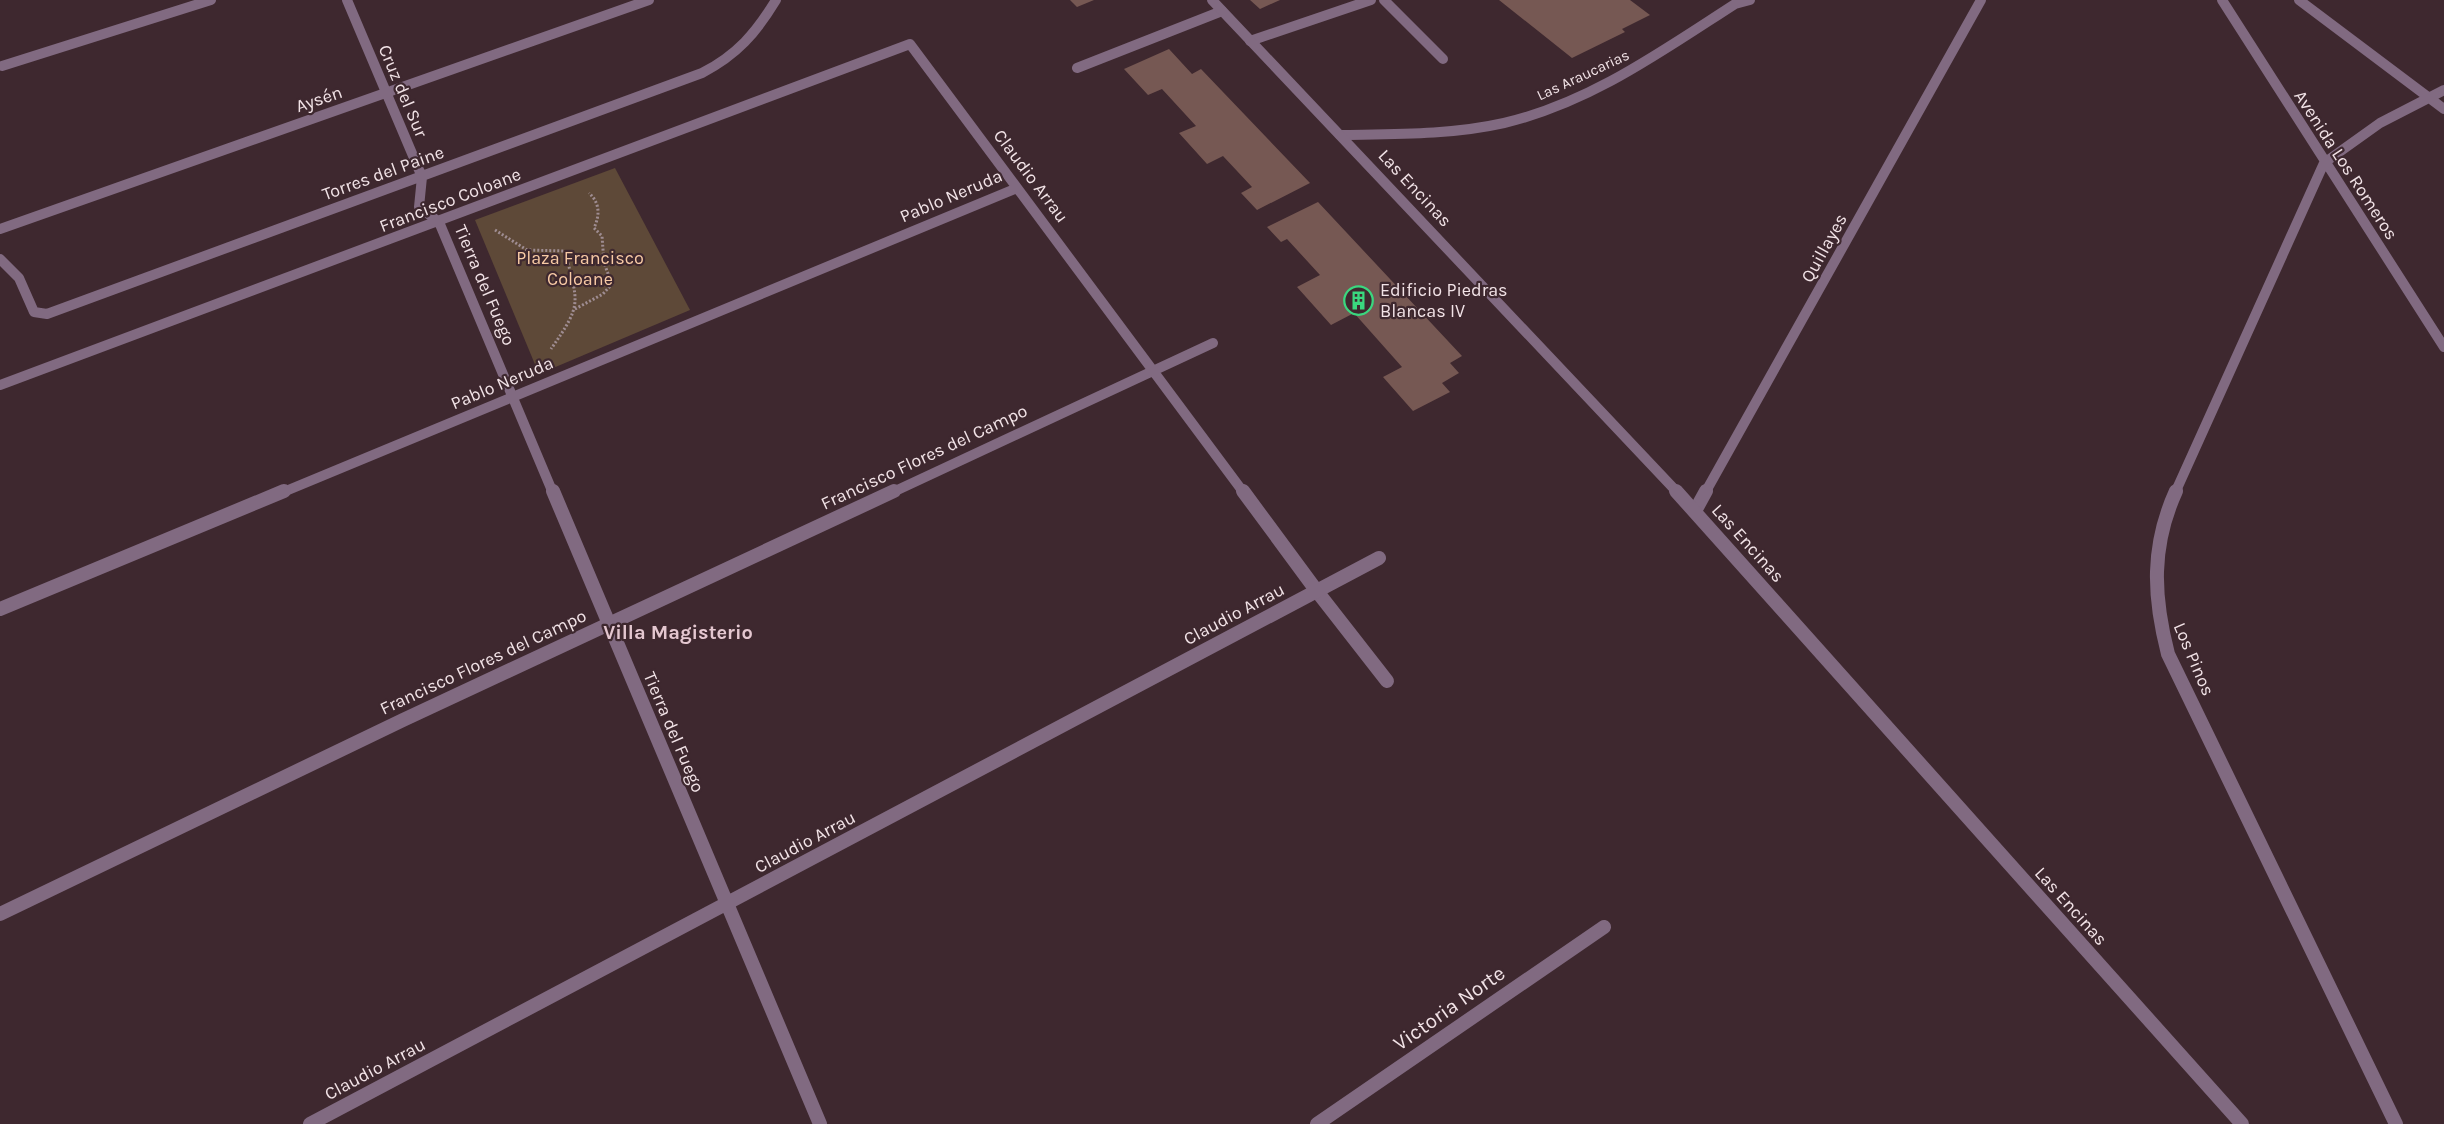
<svg xmlns="http://www.w3.org/2000/svg" width="2444" height="1124" font-family="Karla,sans-serif">
<style>
.green{fill:#5e4938}
.building{fill:#765853}
.lines{fill:none;stroke-linecap:round;stroke-linejoin:round}
.path{stroke:#9f8d92;stroke-width:3;stroke-dasharray:2 2;stroke-linecap:butt}
.service{stroke:#816a81;stroke-width:10}
.pedestrian{stroke:#816a81;stroke-width:14}
.minor-far1{stroke:#816a81;stroke-width:10}
.minor{stroke:#816a81;stroke-width:14}
.tertiary-far1{stroke:#816a81;stroke-width:10}
.tertiary{stroke:#816a81;stroke-width:14}
.labels{text-anchor:middle;stroke-width:4.5;stroke-linejoin:round;paint-order:stroke}
.far-street-label{font-size:15px;fill:#f2e3e7;stroke:#3e282f}
.street-label{font-size:18px;fill:#f2e3e7;stroke:#3e282f}
.park-label{font-size:18px;fill:#f8caa5;stroke:#3e282f}
.poi-label{font-size:18px;fill:#f2e3e7;stroke:#3e282f;text-anchor:start}
.neighbourhood-label{font-size:20px;font-weight:bold;fill:#e4c7d0;stroke:#3e282f}
.near-street-label{font-size:21px;fill:#f2e3e7;stroke:#3e282f}
</style>
<rect width="100%" height="100%" fill="#3e282f"/>
<path class="green" d="M615,168L690,310L539,374L475,220Z"/>
<path class="building" d="M1070,0H1094L1077,7Z
M1250,0H1280L1260,9Z
M1499,0H1630L1650,15L1622,29L1625,32L1572,58Z
M1169,49L1192,74L1201,69L1310,183L1257,210L1241,193L1252,187L1223,156L1207,164L1179,133L1196,126L1162,89L1148,95L1124,69Z
M1318,202L1462,356L1450,363L1459,373L1442,383L1450,392L1413,411L1383,377L1402,367L1354,313L1331,325L1297,287L1320,275L1287,239L1281,242L1267,227Z"/>
<g class="lines">
<path class="path" d="M495,230L527,250L565,251C578,304 583,303 551,349
M575,309L603,294L612,284L604,263L602,236L594,228C600,215 600,203 589,193"/>
<path class="service" d="M1384,0L1443,59
M1250,41L1371,0
M1077,68L1222,11"/>
<path class="pedestrian" d="M1316,590L1387,681"/>
<path class="minor-far1" d="M347,0L422,177L419,207L439,222L553,493
M2222,0L2444,347
M2299,0L2444,109
M2,66L211,0
M1340,135C1395,134 1451,135 1504,123C1590,103 1662,51 1735,4L1750,0
M0,229L649,0
M0,259L19,278L34,312L47,314L702,73C737,55 756,33 776,0
M0,385L910,44L1244,493
M281,493L1017,188
M891,493L1213,343
M1705,493L1981,0
M2175,493L2324,163L2380,123L2444,90"/>
<path class="minor" d="M553,491L820,1124
M1243,491L1316,590
M2176,491C2151,546 2153,596 2168,654L2396,1124
M1695,511L1706,491
M0,609L284,491
M0,914L403,720L894,491
M310,1124L1379,558
M1317,1124L1604,927"/>
<path class="tertiary-far1" d="M1212,0L1678,493"/>
<path class="tertiary" d="M1676,491L2242,1124"/>
</g>
<defs>
<symbol id="building-ring" viewBox="-11 -11 22 22"><circle r="9.5" fill="#3e282f" stroke="#3ad77f" stroke-width="1.5"/><path d="M-4-6H4V6H1V3H-1V6H-4ZM-2.5-4.3h1.7v1.8h-1.7ZM.8-4.3h1.7v1.8H.8ZM-2.5-1h1.7V.8h-1.7ZM.8-1h1.7V.8H.8Z" fill="#3ad77f"/></symbol>
</defs>
<g fill-rule="evenodd">
<use href="#building-ring" x="1342" y="284" width="33" height="33"/>
</g>
<g class="labels">
<g class="far-street-label">
<text transform="translate(1583 75) rotate(-25)" y="5">Las Araucarias</text>
</g>
<g class="street-label">
<text transform="translate(403 91) rotate(67)" y="6">Cruz del Sur</text>
<text transform="translate(319 99) rotate(-19)" y="6">Aysén</text>
<text transform="translate(2346 165) rotate(57)" y="6">Avenida Los Romeros</text>
<text transform="translate(383 173) rotate(-20)" y="6">Torres del Paine</text>
<text transform="translate(1031 176) rotate(53)" y="6">Claudio Arrau</text>
<text transform="translate(1415 188) rotate(47)" y="6">Las Encinas</text>
<text transform="translate(951 196) rotate(-23)" y="6">Pablo Neruda</text>
<text transform="translate(450 200) rotate(-21)" y="6">Francisco Coloane</text>
<text transform="translate(1824 248) rotate(-61)" y="6">Quillayes</text>
<text transform="translate(485 285) rotate(67)" y="6">Tierra del Fuego</text>
<text transform="translate(502 383) rotate(-23)" y="6">Pablo Neruda</text>
<text transform="translate(924 457) rotate(-25)" y="6">Francisco Flores del Campo</text>
<text transform="translate(1748 543) rotate(48)" y="6">Las Encinas</text>
<text transform="translate(1234 614) rotate(-28)" y="6">Claudio Arrau</text>
<text transform="translate(2194 659) rotate(67)" y="6">Los Pinos</text>
<text transform="translate(483 662) rotate(-25)" y="6">Francisco Flores del Campo</text>
<text transform="translate(674 732) rotate(67)" y="6">Tierra del Fuego</text>
<text transform="translate(805 842) rotate(-28)" y="6">Claudio Arrau</text>
<text transform="translate(2071 906) rotate(48)" y="6">Las Encinas</text>
<text transform="translate(375 1069) rotate(-28)" y="6">Claudio Arrau</text>
</g>
<g class="park-label">
<text x="580" y="264">Plaza Francisco<tspan x="580" dy="21">Coloane</tspan></text>
</g>
<g class="poi-label">
<text x="1380" y="296">Edificio Piedras<tspan x="1380" dy="21">Blancas IV</tspan></text>
</g>
<g class="neighbourhood-label">
<text x="678" y="639">Villa Magisterio</text>
</g>
<g class="near-street-label">
<text transform="translate(1449 1008) rotate(-35)" y="7">Victoria Norte</text>
</g>
</g>
</svg>
